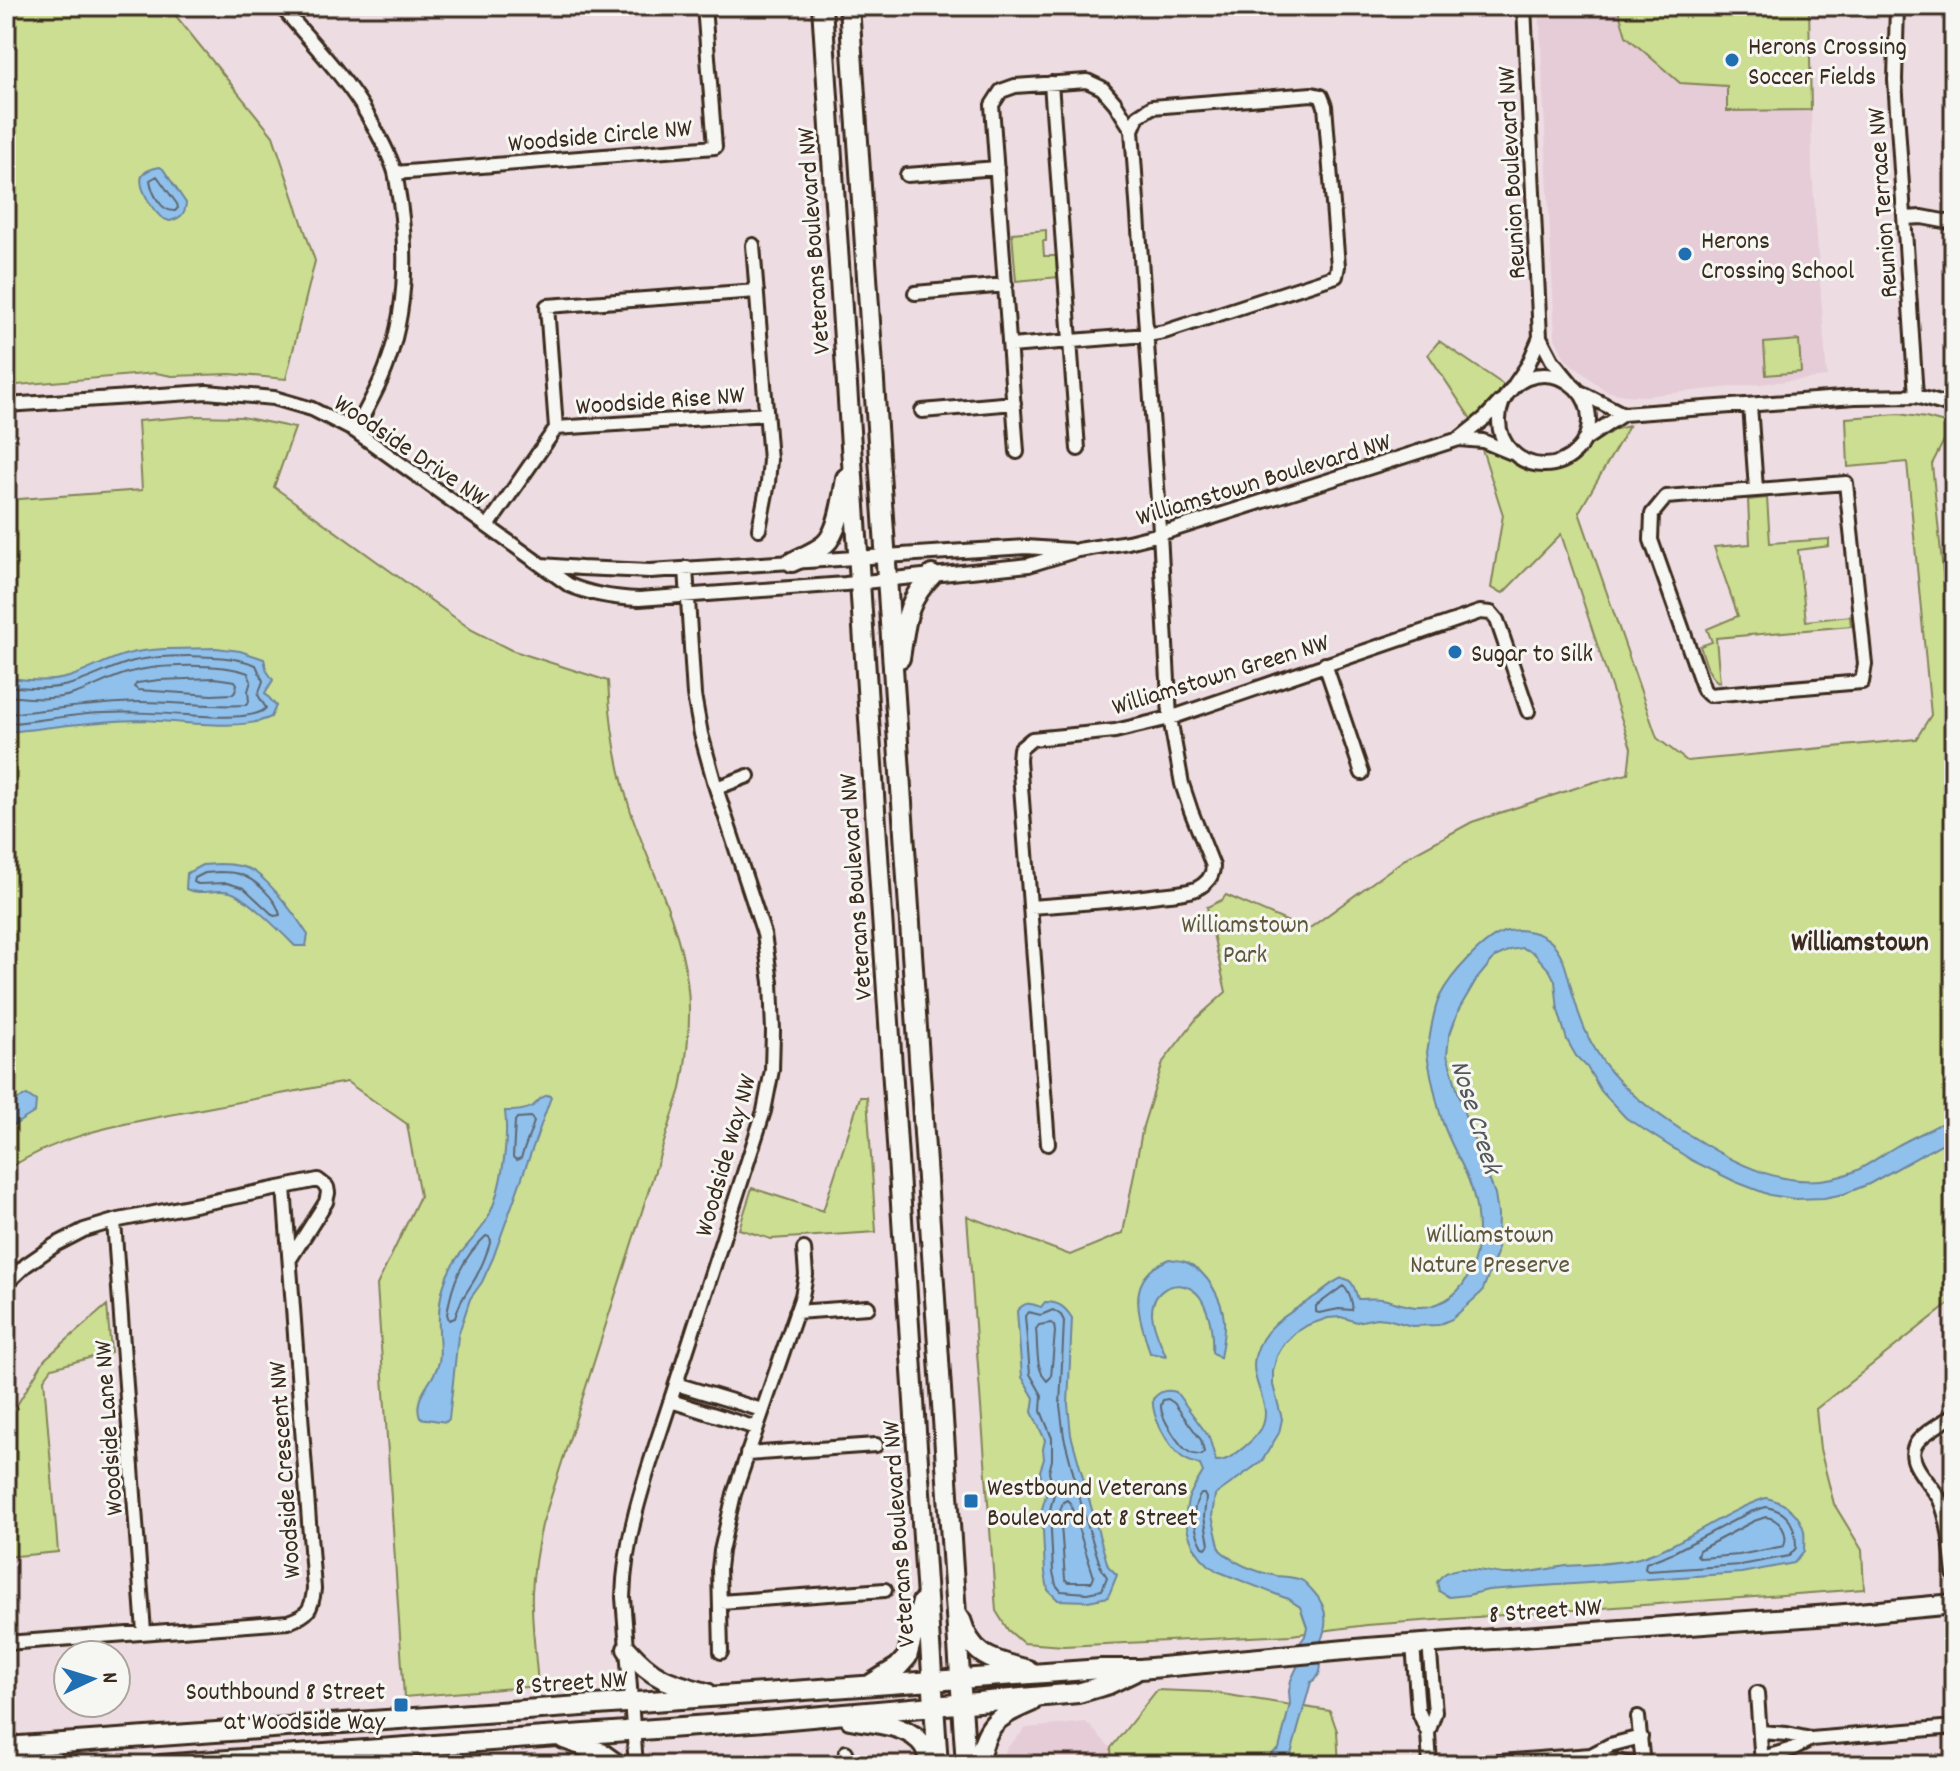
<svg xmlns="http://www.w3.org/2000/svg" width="1960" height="1771" font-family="Dekko,sans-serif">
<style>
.built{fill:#e6ccd7}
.green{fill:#cbde92;stroke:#838458;stroke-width:2}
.water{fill:#90c1ec;stroke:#6e859a;stroke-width:2}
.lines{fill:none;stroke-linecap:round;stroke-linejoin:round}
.shore{stroke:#5d6670;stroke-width:2}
.street-casing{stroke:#3b2a1e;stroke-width:18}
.secondary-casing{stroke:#3b2a1e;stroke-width:24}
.street{stroke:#f6f6f2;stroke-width:12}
.secondary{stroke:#f6f6f2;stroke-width:18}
.poi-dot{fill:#1f6fb2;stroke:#f6f6f2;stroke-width:3}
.labels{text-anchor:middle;stroke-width:6;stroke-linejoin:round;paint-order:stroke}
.poi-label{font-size:26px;fill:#3b2a1e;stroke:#f6f6f2;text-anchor:start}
.street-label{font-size:26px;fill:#3b2a1e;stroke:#f6f6f2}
.park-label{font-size:26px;fill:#5f573b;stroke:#f6f6f2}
.neighbourhood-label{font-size:28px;font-weight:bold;fill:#3b2a1e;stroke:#f6f6f2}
.water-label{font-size:28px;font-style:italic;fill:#54575c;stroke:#f6f6f2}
</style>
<rect width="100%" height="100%" fill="#eddde2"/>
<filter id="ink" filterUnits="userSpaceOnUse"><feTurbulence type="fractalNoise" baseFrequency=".0125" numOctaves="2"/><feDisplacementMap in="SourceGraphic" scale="16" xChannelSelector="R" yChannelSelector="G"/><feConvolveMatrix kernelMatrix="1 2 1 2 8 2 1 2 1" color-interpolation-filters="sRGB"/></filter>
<g filter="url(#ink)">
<path class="built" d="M1539,6H1617L1626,36L1727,86L1728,111L1811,110L1812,170L1827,377L1645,396L1624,395L1606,391L1566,360L1555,338Z
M1086,1722L1111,1748L1112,1765H1002L1006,1749L1026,1728Z"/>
<path class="green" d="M6,6H168L273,136L315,261L286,379L230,374L172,376L156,373L6,386Z
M1617,6H1809L1811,110L1727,111V86L1680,83L1626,36Z
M1046,230V241H1043L1044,256H1057L1059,277L1016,281L1012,233Z
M1799,340L1801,372L1766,375L1764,343Z
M1439,341L1504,385L1488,408L1471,419L1428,354Z
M1899,414L1926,418L1952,425L1932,464L1954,681V1300L1816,1409L1820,1449L1834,1504L1862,1550L1864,1589L1367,1625L1291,1635L1064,1646L1023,1643L1008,1630L996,1611L967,1216L1070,1255L1123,1233L1143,1126L1163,1062L1197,1018L1226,992L1207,907L1222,900L1226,895L1307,930L1409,856L1472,822L1594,782L1628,774L1631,748L1561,534L1503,593L1491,588L1503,515L1484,455L1480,445L1501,452L1520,465L1539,471H1554L1576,462L1597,438L1608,431L1629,426L1579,512L1657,738L1687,761L1916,739L1931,715L1907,462L1848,467L1846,418Z
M196,416L242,417L295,428L274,487L472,630L511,650L608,681C610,729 618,774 633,818C652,871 679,924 687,980C692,1017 688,1053 681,1089L542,1525C537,1547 533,1570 532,1593C531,1624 536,1655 538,1686L404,1697L377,1285L420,1196L407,1124L347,1082C295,1091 243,1101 191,1111C123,1124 65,1132 6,1170V500L142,490L138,421Z
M1767,498L1770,543L1829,539V546L1798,550L1806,621L1850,616L1851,626L1716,638L1720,683C1707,676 1705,659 1700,646L1712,642L1707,629L1738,616L1714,547L1750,544L1748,500Z
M860,1097H867L876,1232L771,1239L739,1229L752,1188L823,1211Z
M107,1305L111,1352L52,1368L44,1379L58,1552L6,1557V1423L45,1359Z
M1157,1690L1209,1692L1330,1711L1337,1731L1339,1765H1112L1111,1748Z"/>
<path class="water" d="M160,167L163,169L186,203C185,214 181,218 170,221C164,219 162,219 158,214C151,207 138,186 142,176C145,170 154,168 160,167Z
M216,648L240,651L264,659L267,671L273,680L265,693L276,706L271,717C240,732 178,721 142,720C96,720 52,728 6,732V678C27,680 48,683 69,677C89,671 107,659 128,654C156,647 187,649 216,648Z
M219,864C231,864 244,865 255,872C274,886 296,916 308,935L306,946H295C282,933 246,896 230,892C216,888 200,896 186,889L187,873L202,865Z
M1519,930C1563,933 1564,964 1574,998C1579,1016 1585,1033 1595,1049C1615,1085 1650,1109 1683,1131C1734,1163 1792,1197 1853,1172C1868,1166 1881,1155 1895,1147C1914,1136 1935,1128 1954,1116V1137L1869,1184L1844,1194L1824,1198L1795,1199L1770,1195L1736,1182L1693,1161L1626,1118L1601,1091L1587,1067L1576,1056L1567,1040L1558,1010L1555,981L1550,971L1533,952L1522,948L1510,950L1495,957L1476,980L1459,1009L1449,1037L1447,1055L1467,1122L1495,1194L1498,1214L1497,1253L1482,1292L1452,1319L1438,1325L1412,1326L1387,1319L1376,1318L1357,1322L1341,1317L1328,1318L1308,1325L1295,1333L1284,1344L1277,1356L1273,1371V1385L1282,1419L1279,1433L1262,1461L1215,1495L1212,1516L1220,1550C1235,1564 1257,1572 1277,1576C1285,1577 1296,1577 1303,1581C1304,1581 1311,1589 1312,1590C1327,1605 1329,1623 1320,1643H1300L1305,1636L1307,1627L1300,1607L1288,1599L1217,1571C1193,1556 1181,1528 1188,1500C1191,1490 1198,1481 1203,1472L1200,1465C1194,1463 1187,1461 1182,1457C1168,1446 1151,1416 1153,1399C1160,1391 1166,1389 1176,1392L1209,1437L1216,1461C1226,1462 1236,1454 1243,1448C1250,1442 1260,1434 1263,1425C1272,1402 1247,1379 1256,1353C1265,1323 1293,1312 1317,1295C1325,1289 1332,1282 1342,1278C1354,1280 1354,1288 1358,1299C1365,1299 1374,1298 1382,1299C1398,1302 1412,1310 1430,1306C1481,1294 1485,1228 1471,1187C1464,1164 1449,1144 1442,1120C1436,1101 1432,1080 1428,1060L1427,1052C1431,1034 1432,1012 1440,996C1450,976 1484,937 1507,931C1508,931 1518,930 1519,930Z
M27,1095L36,1101L35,1112L6,1130V1105Z
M549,1095L551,1097L493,1258L482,1282L470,1299L458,1336L449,1419L446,1422L420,1418C412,1396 434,1383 439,1362C441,1352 439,1341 439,1331C438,1313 440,1293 447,1276C455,1256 471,1243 483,1226C501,1199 509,1143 505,1111C514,1111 525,1111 533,1106C540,1100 540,1097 549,1095Z
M1169,1259C1175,1260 1182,1260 1188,1263C1207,1272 1222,1298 1224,1320C1225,1332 1222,1345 1220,1358L1212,1352C1213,1333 1211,1314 1200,1297C1184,1275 1151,1286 1152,1314C1153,1328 1161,1343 1166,1356L1150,1353C1139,1315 1123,1279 1169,1259Z
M1045,1302C1059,1302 1065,1307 1072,1318L1068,1404L1071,1435L1101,1542L1108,1566L1117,1575L1108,1597L1088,1601L1058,1600L1048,1590L1045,1573L1042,1509L1046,1495L1042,1483L1040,1471L1044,1459L1043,1449L1045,1440L1032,1412L1034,1398L1022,1377L1017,1311C1025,1301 1030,1303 1041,1307Z
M1766,1498C1784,1502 1799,1512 1804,1531C1805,1537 1804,1545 1804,1551L1794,1563L1741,1573L1527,1587L1488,1590L1468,1595L1449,1597L1439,1591L1437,1582C1451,1559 1484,1573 1506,1574C1525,1574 1547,1569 1566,1566C1588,1564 1619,1564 1639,1558C1683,1545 1722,1512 1766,1498Z
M1321,1661C1321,1671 1320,1677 1311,1682L1288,1765H1264L1271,1754L1279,1749L1290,1704L1289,1691L1291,1680L1299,1663Z"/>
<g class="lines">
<path class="shore" d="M157,176L177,204L178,208L175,211C161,212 152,193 150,180Z
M214,678L235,681L237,684L235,692L233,694L212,695L138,690L134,687L137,683L159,680Z
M6,686C27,688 48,690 68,685C88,680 107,669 127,663C156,654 229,653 256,665L263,681L258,695L266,708C255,721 205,716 187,715C154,713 120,711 87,714C60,717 33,721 6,724
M6,696C28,698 52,701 74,694C93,688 111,677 131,672C160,664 220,663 248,673L251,681L248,691L249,702L246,705C210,707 176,702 141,702C95,703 51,710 6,714
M219,872C226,872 232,872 239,874C255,879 277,899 280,915L274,916L244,888L227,883L198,884L194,882L195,878L205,873Z
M531,1117L534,1122L521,1158L516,1160L513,1157L515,1121L517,1118Z
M486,1236L489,1237L491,1240C487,1253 482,1266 476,1277C467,1293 460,1299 455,1318L449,1320L447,1314C452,1283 462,1258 486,1236Z
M1343,1286C1348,1289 1354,1305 1352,1310L1339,1309L1319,1313L1316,1312V1306Z
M1053,1310L1061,1315L1064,1321L1060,1405L1064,1437L1083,1511L1101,1568L1107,1577L1102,1590L1087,1593L1061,1591L1056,1585L1053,1572L1050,1510L1054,1494L1049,1472L1052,1460V1438L1041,1411L1042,1395L1030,1374L1025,1316L1028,1312L1041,1315Z
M1051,1323L1054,1325L1055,1332L1051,1377L1047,1381C1035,1369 1038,1346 1036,1329L1039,1325Z
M1168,1399L1174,1403L1201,1440L1204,1452L1202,1455C1197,1455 1194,1455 1189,1452C1180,1447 1160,1417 1161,1406C1161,1404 1162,1402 1163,1400Z
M1201,1494H1204L1206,1498L1204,1517L1209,1544L1206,1548L1203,1547C1194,1531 1190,1508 1201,1494Z
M1067,1500L1070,1503L1094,1577L1092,1582H1068L1065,1579L1060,1511L1063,1502Z
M1766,1507C1789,1511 1796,1526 1796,1548L1789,1556L1741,1565L1648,1571L1645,1569L1646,1563L1672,1553L1750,1512Z
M1766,1517C1780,1519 1789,1533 1784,1546L1739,1555L1700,1558L1697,1555L1699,1550L1754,1521Z"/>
<defs>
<path id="street" d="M281,6C308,39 339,70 362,106C374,126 388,150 395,172C397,181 398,192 400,202C408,258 406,311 387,365C379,388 366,409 355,431
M1524,6L1540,337L1552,360L1571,383
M1897,6L1895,80L1916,396
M1051,83L1078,449
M395,173L715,147L704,6
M907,175L997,168
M1905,218L1922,217L1954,223
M753,245L770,460L768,483L759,529
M915,293L1006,285
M1010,346L1147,335L1164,332L1336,276L1338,266L1325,106L1321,96L1312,94L1152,107L1138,116L1132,130L1159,514L1170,718L1182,784L1191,811L1213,866C1213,877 1206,884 1196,889C1185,893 1171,894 1159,895C1116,901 1073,904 1030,907
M1499 420a45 45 0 1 1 90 0a45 45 0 1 1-90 0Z
M1515,384L1528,365L1540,337
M1580,392L1623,414
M6,405L207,392L274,398L312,409L355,431L569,585C592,595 614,598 639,599L845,584L1029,565L1078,550L1128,542L1160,534L1459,439L1483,441L1512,453
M1750,405L1756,489
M922,411L1014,403
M556,428L766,414
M1459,439L1484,419L1501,401
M1584,440L1623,414L1855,397L1916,396L1954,407
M1017,452L992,105L1001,91L1015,86L1087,81L1102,88L1115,103L1132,130
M1846,483L1865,664L1862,682L1709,695L1704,690L1651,540L1652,514L1666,497Z
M488,526L556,428L547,306L757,291
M542,565L581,568L650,571L1026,547L1070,550
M1325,664L1362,773
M716,788L748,776
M1048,1144L1019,760L1020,749L1032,739L1115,731L1170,718L1480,612L1491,613L1497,620L1528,711
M284,1187L318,1180L327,1187L328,1193L326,1202L290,1259
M114,1221L144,1632
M6,1284L26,1265L55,1245L84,1230L114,1221L284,1187L314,1589C312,1610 308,1615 288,1622L6,1643
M796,1312L868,1307
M676,1384L762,1410
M671,1401L756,1428
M1954,1415C1944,1422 1919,1435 1915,1446C1906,1464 1933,1485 1940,1500C1950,1523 1951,1550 1954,1574
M747,1454L876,1445
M720,1602L885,1590
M1429,1643L1435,1712L1428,1733L1430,1765
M1413,1644L1418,1710L1428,1733
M721,1652L719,1568L721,1551L734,1494L802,1296L806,1275L804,1249
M1757,1693L1762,1765
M1638,1717L1643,1765
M1760,1732L1787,1734L1811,1739L1954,1727
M846,1752V1765
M1591,1755L1610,1745L1641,1737
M1762,1758L1790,1750L1811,1739
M636,1765L623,1597C625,1527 651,1462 672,1396C703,1301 734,1206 764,1111L772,1070L773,1031L771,982L764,934L716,788L701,734L694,695L686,568
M1462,1765L1591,1755L1633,1765"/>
<path id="secondary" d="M822,6L938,1765
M849,6L966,1765
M792,562C802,557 816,552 825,544C839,532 843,495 846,478
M900,658C906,622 905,603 932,575
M961,1620C972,1658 993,1660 1028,1670
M627,1649C653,1679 669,1683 707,1693
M871,1684L898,1667L907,1657L922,1602
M850,1719C875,1724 909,1724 924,1746C927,1752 929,1759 931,1765
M564,1739L600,1752L618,1765
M6,1747L1101,1669H1140L1367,1648L1859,1613L1954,1604
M160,1765L778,1720L1078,1693L1109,1684L1134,1672
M978,1765C986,1724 994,1718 1031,1702"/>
</defs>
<use href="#street" class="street-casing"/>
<use href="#secondary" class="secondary-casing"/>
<use href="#street" class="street"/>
<use href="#secondary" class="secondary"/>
</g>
</g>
<g class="poi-dot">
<circle cx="1732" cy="60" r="8"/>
<circle cx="1685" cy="254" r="8"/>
<circle cx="1455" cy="652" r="8"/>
<rect x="963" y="1493" width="16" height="16" rx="4"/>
<rect x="393" y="1697" width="16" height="16" rx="4"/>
</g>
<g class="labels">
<g class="poi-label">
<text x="1748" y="54">Herons Crossing<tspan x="1748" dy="30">Soccer Fields</tspan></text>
<text x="1701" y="248">Herons<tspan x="1701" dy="30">Crossing School</tspan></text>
<text x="1471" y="661">Sugar to Silk</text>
<text x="987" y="1495">Westbound Veterans<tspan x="987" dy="30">Boulevard at 8 Street</tspan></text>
<text x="385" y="1699" text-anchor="end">Southbound 8 Street<tspan x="385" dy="30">at Woodside Way</tspan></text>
</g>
<g class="street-label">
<text transform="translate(600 134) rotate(-5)" y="9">Woodside Circle NW</text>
<text transform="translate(1510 173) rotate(-93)" y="9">Reunion Boulevard NW</text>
<text transform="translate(1881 203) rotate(-94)" y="9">Reunion Terrace NW</text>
<text transform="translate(812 241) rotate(-94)" y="9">Veterans Boulevard NW</text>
<text transform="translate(660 399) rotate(-4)" y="9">Woodside Rise NW</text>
<text transform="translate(412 449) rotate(34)" y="9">Woodside Drive NW</text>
<text transform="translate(1263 478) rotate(-17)" y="9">Williamstown Boulevard NW</text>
<text transform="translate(1220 673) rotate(-17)" y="9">Williamstown Green NW</text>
<text transform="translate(854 887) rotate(-94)" y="9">Veterans Boulevard NW</text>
<text transform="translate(724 1155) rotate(-74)" y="9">Woodside Way NW</text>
<text transform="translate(107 1428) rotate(-94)" y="9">Woodside Lane NW</text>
<text transform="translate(283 1470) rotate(-94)" y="9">Woodside Crescent NW</text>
<text transform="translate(897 1534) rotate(-94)" y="9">Veterans Boulevard NW</text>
<text transform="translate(1545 1609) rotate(-4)" y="9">8 Street NW</text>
<text transform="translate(571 1681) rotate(-4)" y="9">8 Street NW</text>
</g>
<g class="park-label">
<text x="1245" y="932">Williamstown<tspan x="1245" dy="30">Park</tspan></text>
<text x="1490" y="1242">Williamstown<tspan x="1490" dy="30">Nature Preserve</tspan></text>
</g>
<g class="neighbourhood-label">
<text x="1860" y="950">Williamstown</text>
</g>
<g class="water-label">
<text transform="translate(1478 1116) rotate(73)" y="10">Nose Creek</text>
</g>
</g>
<rect width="1960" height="1771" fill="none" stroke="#f6f6f2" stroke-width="32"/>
<rect x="16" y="16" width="1928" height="1739" fill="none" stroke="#3b2a1e" stroke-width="3" filter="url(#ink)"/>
<g transform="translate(92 1679) rotate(86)"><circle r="38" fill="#f6f6f2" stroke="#aba49d" stroke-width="2"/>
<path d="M0-6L14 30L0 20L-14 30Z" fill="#1f6fb2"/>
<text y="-12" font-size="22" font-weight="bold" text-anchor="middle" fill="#3b2a1e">N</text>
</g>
</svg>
